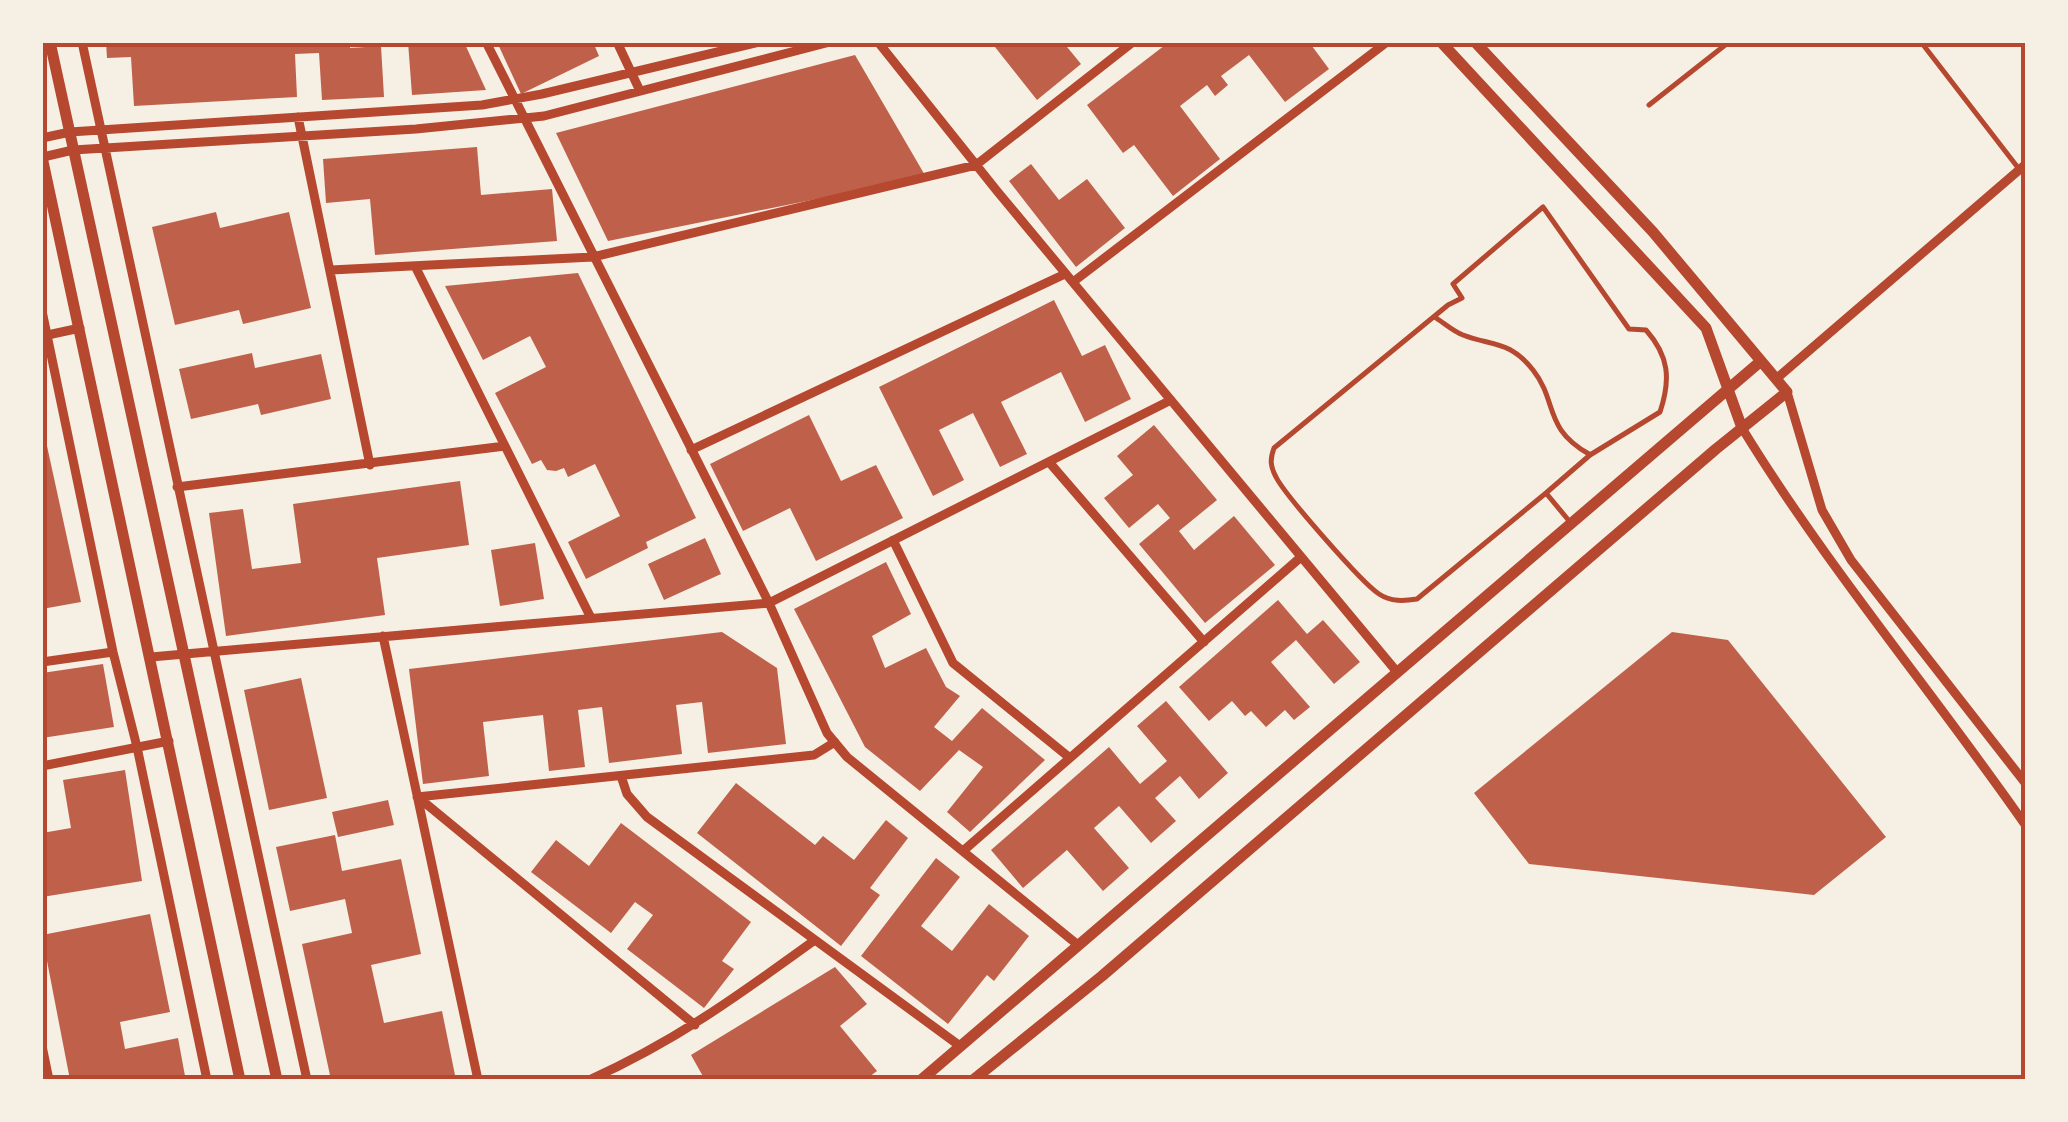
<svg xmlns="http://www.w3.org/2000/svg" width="2068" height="1122" font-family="'Times New Roman',serif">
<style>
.building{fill:#bf614a}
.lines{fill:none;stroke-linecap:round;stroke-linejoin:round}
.service{stroke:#b5482f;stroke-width:5}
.minor{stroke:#b5482f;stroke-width:9}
.tertiary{stroke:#b5482f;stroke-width:11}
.neatline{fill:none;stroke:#b5482f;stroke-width:4}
</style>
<rect width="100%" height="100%" fill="#f6efe4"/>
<path class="building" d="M106,42H350V48L381,46L384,97L322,100L319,53L295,54L297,97L134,106L131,57L107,58Z
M408,42H464L486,90L412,95Z
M497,42H593L599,56L521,94Z
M991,42H1063L1081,64L1037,100Z
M1169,42H1309L1329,69L1285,102L1249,55L1221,76L1228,85L1215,96L1207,85L1180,106L1220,159L1173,196L1134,145L1123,153L1087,105Z
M855,55L926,177L608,241L556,133Z
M477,147L481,195L552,189L557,241L375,255L370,199L326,203L323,159Z
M1031,164L1059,200L1087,179L1125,228L1076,267L1009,181Z
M216,212L220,228L289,212L311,308L243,324L239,310L175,325L152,227Z
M578,273L696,518L646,542L648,548L586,579L568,542L620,516L595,464L568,477L564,468L556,471L547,470L541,460L532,464L495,393L546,367L530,336L483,360L445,286Z
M1054,300L1082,356L1105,345L1131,399L1085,422L1061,372L1001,402L1027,454L1000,467L973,413L939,430L964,480L933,496L879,387Z
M252,353L255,368L321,354L331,399L261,415L258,404L191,419L179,369Z
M809,415L841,481L876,465L903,518L816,561L790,508L743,531L710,464Z
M42,423L81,602L42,609Z
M1154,425L1217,500L1179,531L1194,550L1234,516L1275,565L1205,623L1139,544L1170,518L1158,504L1129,528L1104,498L1133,475L1117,456Z
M460,481L469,545L377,558L385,615L226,636L209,513L243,509L252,569L301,563L293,504Z
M705,538L721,574L664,600L648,564Z
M535,543L544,599L500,606L491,550Z
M886,562L911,614L872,636L885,668L926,648L946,687L960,696L934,727L952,741L982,708L1045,760L970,832L947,812L983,767L959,750L920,791L865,747L794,609Z
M1278,600L1307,634L1323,620L1360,662L1334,684L1296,640L1271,662L1310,707L1294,720L1285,710L1266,727L1251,711L1245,716L1232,701L1209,721L1179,687Z
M722,632L777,668L786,744L708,753L702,702L676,705L682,754L609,763L602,707L578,710L585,767L549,771L543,715L483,722L489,776L423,784L409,669Z
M1672,632L1728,640L1886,837L1814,895L1529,864L1474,793Z
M103,664L114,727L42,738V673Z
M301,678L327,798L269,810L244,690Z
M1166,701L1228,773L1199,799L1180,776L1155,798L1176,821L1151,843L1119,806L1094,828L1129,868L1103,891L1067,850L1023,888L991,850L1109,747L1140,784L1167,761L1137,726Z
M125,770L142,881L42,897V833L71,828L63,780Z
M736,783L815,845L823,836L854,860L886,820L908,838L870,888L880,895L841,946L697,833Z
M388,800L394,825L338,837L332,812Z
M621,823L751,922L722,961L734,969L704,1008L627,949L653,915L635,902L611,933L531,872L556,840L589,866Z
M335,835L342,871L401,859L421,954L371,965L384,1023L442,1011L456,1080H331L302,944L352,933L345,899L290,911L276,847Z
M936,858L960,877L921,926L952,951L989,904L1029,936L994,981L987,975L948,1024L861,956Z
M150,914L170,1012L120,1022L125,1049L178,1038L185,1076L167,1080H70L42,935Z
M835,967L867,1004L840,1026L877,1071L865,1080H705L691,1055Z"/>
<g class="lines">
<path class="service" d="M1921,42L2019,169
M1649,105L1729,42
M1436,318C1444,323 1454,332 1463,335C1491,346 1510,340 1533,370C1558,402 1543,428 1589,454
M1546,493L1590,455L1660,412C1671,379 1669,356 1646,330L1629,329L1543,207L1453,284L1462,298L1448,305L1274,448C1270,459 1270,466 1276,477C1285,495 1362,583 1379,594C1391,602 1404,601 1417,599L1546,493L1570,522"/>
<path class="minor" d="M82,42L307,1080
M486,42L769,603L827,733L847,757L1078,945
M617,42L640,91
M878,42L997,191L1397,672
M298,117L370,465
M42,138L70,132L482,105L542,94L759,42
M43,157L73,150L416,129L544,116L830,42
M415,266L591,618
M331,270L593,257L976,165L1133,42
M1073,282L1387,42
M42,311L113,652L137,747L207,1080
M43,336L80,328
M1776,379L2026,164
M1787,392L1822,510L1851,560L2026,784
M1742,428C1827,567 1933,692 2026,826
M691,450L1065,274
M1049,462L1204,642
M177,487L505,446
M893,540L953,663L1070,758
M383,636L478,1080
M151,657L769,603L1171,400
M42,662L113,652
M42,766L169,741
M621,776L627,794L647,817L960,1046
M417,797L814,755L835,742
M419,798L695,1025
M963,851L1301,557
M42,1046L49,1080
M589,1080C676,1041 739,995 815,940"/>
<path class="tertiary" d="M50,42L277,1080
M1441,42L1706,328L1742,428
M42,157L240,1080
M921,1080L1761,361
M973,1080L1102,976L1716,449L1787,392L1653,232L1475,42"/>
</g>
<rect width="2068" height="1122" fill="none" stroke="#f6efe4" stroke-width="90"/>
<rect x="45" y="45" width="1978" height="1032" class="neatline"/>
</svg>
